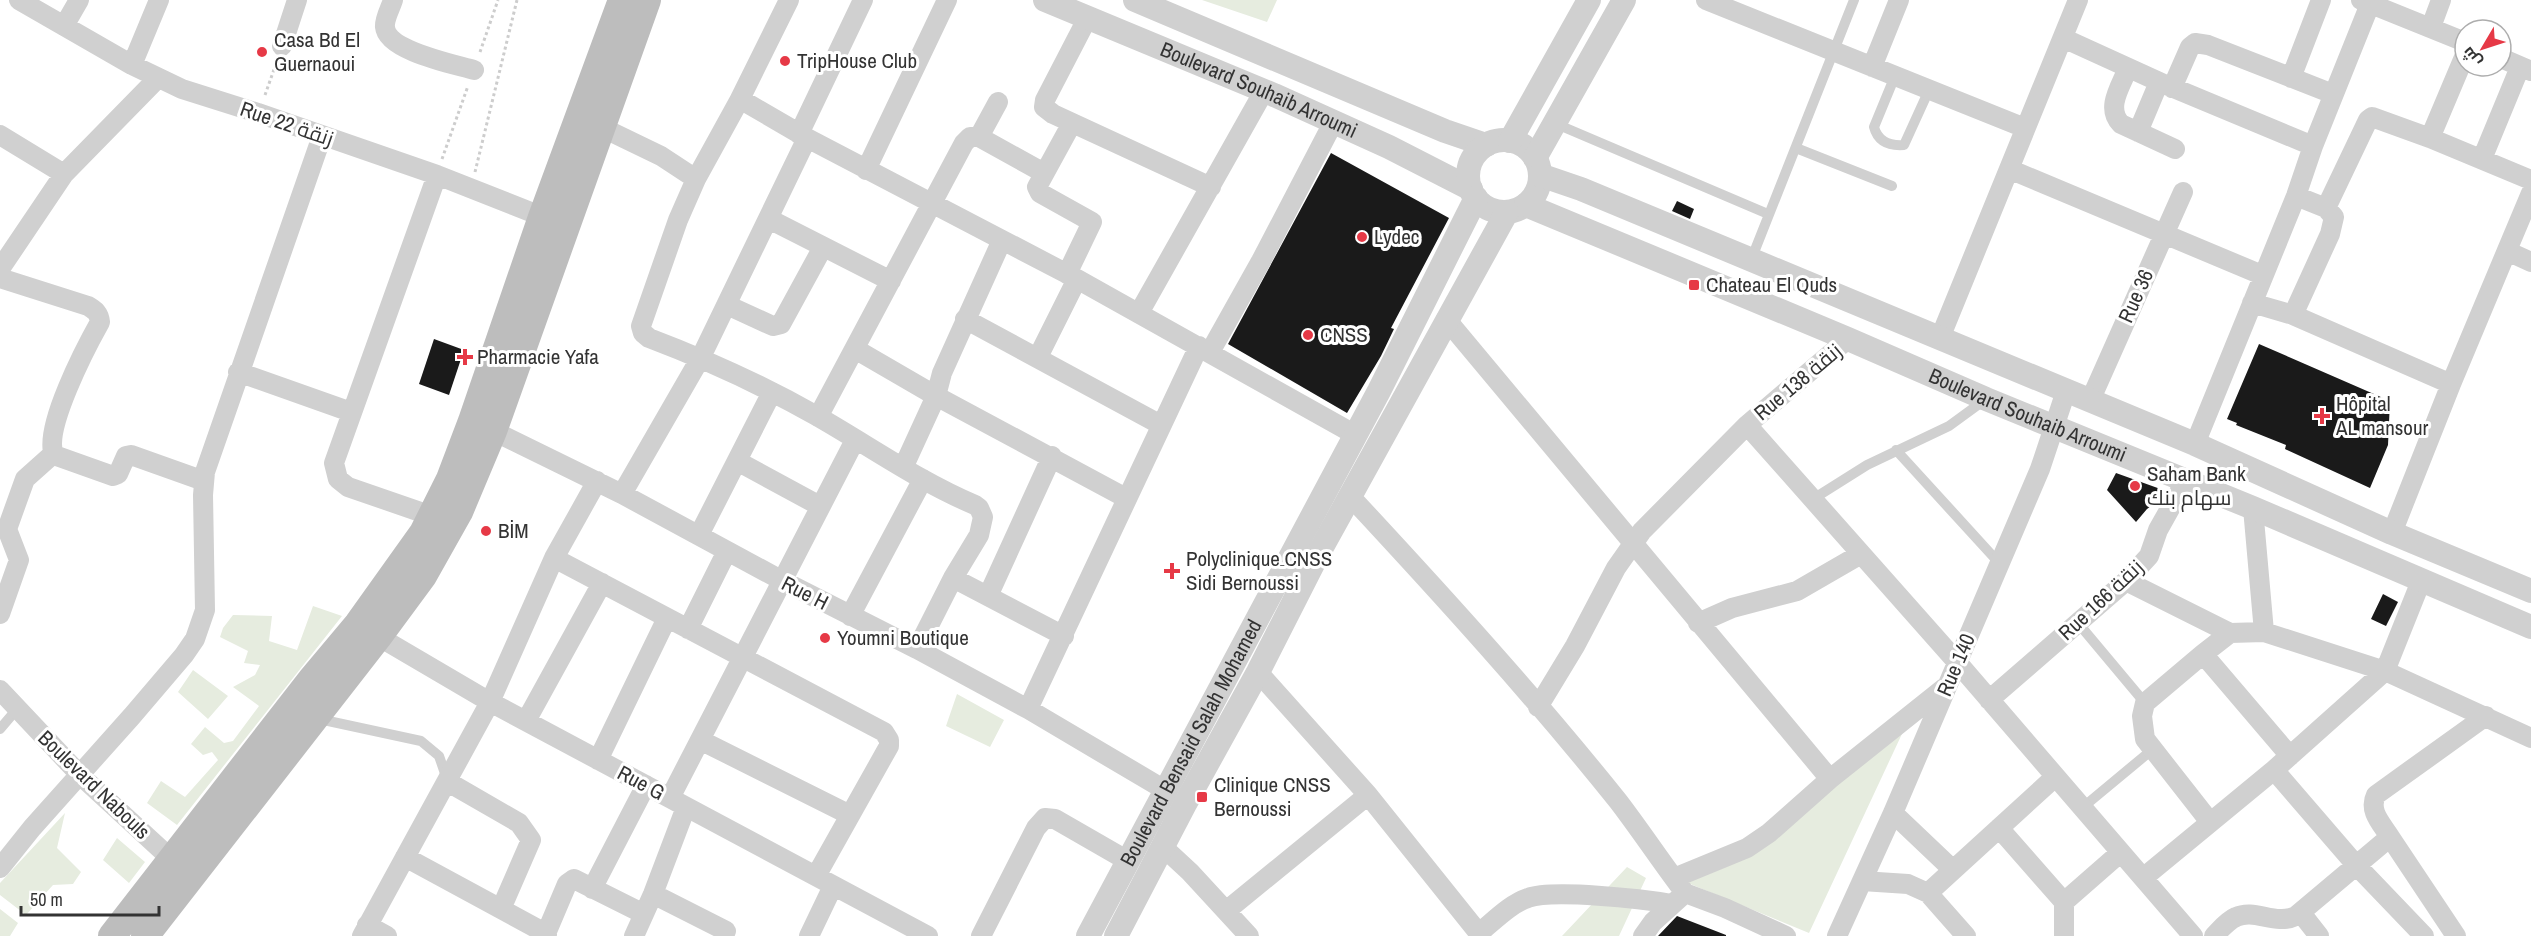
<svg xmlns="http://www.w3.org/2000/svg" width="2531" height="936" font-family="'Archivo Narrow',Cairo,sans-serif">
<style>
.green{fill:#e6ecdf}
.building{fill:#1a1a1a}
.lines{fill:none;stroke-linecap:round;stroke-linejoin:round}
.path{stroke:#cdcdcd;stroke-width:3;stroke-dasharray:3 3;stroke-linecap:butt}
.service{stroke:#d0d0d0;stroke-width:10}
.minor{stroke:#d0d0d0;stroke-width:20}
.tertiary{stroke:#d0d0d0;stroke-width:24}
.secondary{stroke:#bdbdbd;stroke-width:28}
.poi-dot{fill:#e63946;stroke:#fff;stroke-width:2}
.labels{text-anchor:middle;stroke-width:6;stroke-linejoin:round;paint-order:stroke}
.poi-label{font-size:21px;fill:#333;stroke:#fff;text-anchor:start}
.street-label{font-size:21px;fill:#333;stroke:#fff}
</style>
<rect width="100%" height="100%" fill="#fff"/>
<path class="green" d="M1202,0H1277L1267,22Z
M313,606L342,616L177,825L147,803L161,781L185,797L218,760L212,752L203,755L191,744L205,727L224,743L233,741L259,706L233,687L255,675L260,665L244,663L248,651L220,637L223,628L233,615L272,616L269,641L297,650Z
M193,670L228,696L208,719L178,692Z
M957,694L1004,720L990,747L946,726Z
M1908,721L1809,933L1683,881L1751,854Z
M65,813L57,848L81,872L73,884L53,885L26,915L0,895V883Z
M117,838L145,862L129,883L103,860Z
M1627,867L1646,878L1619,936H1562Z
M0,909L18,923L10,936H0Z"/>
<path class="building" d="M1331,153L1449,218L1391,328L1394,329L1381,356L1347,413L1228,344Z
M1677,201L1694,209L1690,219L1672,211Z
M434,339L464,350L449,395L419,384Z
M2259,344L2390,401L2388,445L2370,488L2285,449L2286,445L2236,425L2237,423L2227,419Z
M2116,473L2166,491L2163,497L2147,509L2136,522L2107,490Z
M2383,594L2398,602L2386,626L2371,619Z
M1677,916L1726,935V936H1658Z"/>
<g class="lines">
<path class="path" d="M480,52L498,0
M265,95L277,61
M442,159L468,86
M475,172L517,0"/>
<path class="service" d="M1895,76L1874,127C1878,142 1890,146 1904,145L1929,90
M1554,123L1768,214
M1796,148L1892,186
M1751,260L1854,0
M1896,450L2000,564
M1813,499L1867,465L1949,426L1986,399
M2078,623L2145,703
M319,719L421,741L439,756L448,782
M0,729L17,709
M2082,808L2153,749"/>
<path class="minor" d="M19,0L132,65L182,89L258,113L437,175L551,220
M393,0C391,7 384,19 385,27C387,51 454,64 474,70
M1706,0L2025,128
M2361,0L2465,42
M1088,17L1045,100L1044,107L1053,114L1211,187
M64,26L79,0
M2431,27L2441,0
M2063,38L2164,84L2313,146
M282,46L297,0
M2501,58L2531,71
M132,65L159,0
M1872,67L1899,0
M2128,68C2121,86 2105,108 2121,124L2175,149
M2291,78L2321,0
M2172,88L2190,47L2195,43L2208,45L2333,94
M740,99L789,0
M601,127L661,156L696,179L740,99L807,138L1077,279L1354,434
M2138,132L2159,82
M799,134L863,0
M0,135L64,174
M979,137L998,102
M2430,138L2465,55
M2482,159L2520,67
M2009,169L2262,275
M866,170L947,0
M696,179L678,220L641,326L643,333L649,338C707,360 762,385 815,415C868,445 918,481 975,505L979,508L983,517L979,535L953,578L917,649
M2326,208L2368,120L2372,117L2430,138L2531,180
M769,219L891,281
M2507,251L2531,262
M0,269L64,174L157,79
M1067,274L1092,222L1040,193L1037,187L1072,123
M0,278L88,306C95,310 99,313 100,322C86,347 43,429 54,455L113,476L118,474L126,456L131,455L204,481
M2252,303L2293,315L2451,384
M727,305L773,326L781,324L823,247
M1139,313L1264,91
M2293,315L2330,234L2334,217L2326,208L2296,196
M965,319L1161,425
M1446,319L1830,779
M1940,338L2078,0
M855,349L936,396L1126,498
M1210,352L1261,261L1333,123
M1038,357L1077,279
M238,372L351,412
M2090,401L2183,192
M818,417L964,143L970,137H979L1044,173
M1747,425L1957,662L2193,936
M483,426L622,494L781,580L917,649L1028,709L1165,790
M2195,444L2296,196L2313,146L2370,4
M737,461L820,506
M903,468L936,396L942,373L1002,240
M622,494L701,357L807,138
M1350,496C1442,595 1533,695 1618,801C1641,831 1662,863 1685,893
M2253,508L2264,632
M432,516L348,487L338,479L334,463L437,175
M2392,533L2451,384L2531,193
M699,535L772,392
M554,558L884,732L889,740V746L816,876
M953,578L1064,636
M2126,581L2230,633L2264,632L2385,671L2531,738
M988,596L1052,456
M0,614L19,560L7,529L25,479L53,454
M850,616L923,479
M1698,623L1732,608L1797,591L1861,554
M688,629L727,551
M369,631L490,702L928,936
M2230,633L2203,654L2290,756
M2203,654L2145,703L2142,716L2145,739L2210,822
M1258,672L1368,795L1481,936
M0,690L81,776L180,867
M1989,700L2126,581L2149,556L2158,530L2186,480
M1538,707L1575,646L1616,568L1642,531L1747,425L1848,339
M1028,709L1199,346
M526,721L602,583
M700,740L850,815
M598,760L667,618
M2274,770L2356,865L2424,936
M448,782L519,823L531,840L501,909
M670,798L855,440
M1893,813L1953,870
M1999,828L2064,902
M2390,837C2382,824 2368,811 2376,795L2486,716
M1163,847L1190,872L1249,936
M405,857L547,934
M0,868L32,828L132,716L184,655L195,639L205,610L203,495L205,472L322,136
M1674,878L1747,848L1769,833L1830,779L1944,688
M2143,878L2274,770L2385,671L2421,581
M1862,881L1908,884L1928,893L1966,936
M592,889L646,785
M1928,893L2055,777
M653,894L726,931
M1226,911L1368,795
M2301,913L2319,936
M367,925L387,936
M1479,933C1494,921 1510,904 1528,898C1552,889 1643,899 1672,904
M362,936L490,702L554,558L597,481
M545,936L567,884L574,879L644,914
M634,936L653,894L686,807
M809,936L833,886
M981,936L1036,828L1045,818L1055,819L1128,861
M1643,936L1653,922L1685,893L1725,908L1786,936
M1837,936L1893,813L2040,469L2066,391
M2064,936V902L2120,853
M2214,936C2220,930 2227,921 2236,917C2255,908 2275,926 2296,916L2390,837L2456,936"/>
<g class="tertiary">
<path id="s1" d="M1045,0L1274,95L1389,147L1471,189"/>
<path d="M1135,0L1445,131L1486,145"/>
<circle cx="1504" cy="176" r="36"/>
<path d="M1510,141L1589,0"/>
<path d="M1535,158L1624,0"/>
<path d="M1540,175L1581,189L2195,444L2392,533L2531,591"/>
<path id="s2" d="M1526,205L1848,339L1986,399L2253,508L2531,627"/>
<path id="s3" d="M1088,936L1379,391L1476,198"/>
<path d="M1116,936L1185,804L1258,672L1316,558L1507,212"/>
</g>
<path class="secondary" d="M112,936L311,680L358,624L423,533L450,479L472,421L542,217L622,0
M145,936L378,637L423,576L459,512L493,431L647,0"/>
</g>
<g class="poi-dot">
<circle cx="262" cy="52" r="6"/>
<circle cx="785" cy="61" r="6"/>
<circle cx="1362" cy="237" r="6"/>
<rect x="1688" y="279" width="12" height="12" rx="3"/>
<circle cx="1308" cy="335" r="6"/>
<path d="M462 348h6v6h6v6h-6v6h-6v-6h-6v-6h6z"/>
<path d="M2319 407h6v6h6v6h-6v6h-6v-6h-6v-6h6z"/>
<circle cx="2135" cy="486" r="6"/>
<circle cx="486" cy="531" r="6"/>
<path d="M1169 562h6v6h6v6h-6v6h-6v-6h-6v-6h6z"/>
<circle cx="825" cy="638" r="6"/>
<rect x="1196" y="791" width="12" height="12" rx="3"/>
</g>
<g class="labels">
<g class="poi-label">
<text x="274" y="47">Casa Bd El<tspan x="274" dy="24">Guernaoui</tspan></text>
<text x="797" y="68">TripHouse Club</text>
<text x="1374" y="244">Lydec</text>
<text x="1706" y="292">Chateau El Quds</text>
<text x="1320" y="342">CNSS</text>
<text x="477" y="364">Pharmacie Yafa</text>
<text x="2336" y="411">Hôpital<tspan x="2336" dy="24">AL mansour</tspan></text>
<text x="2147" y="481">Saham Bank<tspan x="2147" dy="24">سهام بنك</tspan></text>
<text x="498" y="538">BİM</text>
<text x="1186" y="566">Polyclinique ِCNSS<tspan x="1186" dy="24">Sidi Bernoussi</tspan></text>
<text x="837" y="645">Youmni Boutique</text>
<text x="1214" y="792">Clinique CNSS<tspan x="1214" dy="24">Bernoussi</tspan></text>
</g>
<g class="street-label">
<text dy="7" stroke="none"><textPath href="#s1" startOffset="232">Boulevard Souhaib Arroumi</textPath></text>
<text transform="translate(287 124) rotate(19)" y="7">Rue 22 زنقة</text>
<text transform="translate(2136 296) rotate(-66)" y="7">Rue 36</text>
<text transform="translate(1798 382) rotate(-40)" y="7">Rue 138 زنقة</text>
<text dy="7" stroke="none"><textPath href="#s2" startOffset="544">Boulevard Souhaib Arroumi</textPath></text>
<text transform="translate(805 593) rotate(27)" y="7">Rue H</text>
<text transform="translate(2101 600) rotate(-43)" y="7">Rue 166 زنقة</text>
<text transform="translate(1956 665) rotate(-67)" y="7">Rue 140</text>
<text dy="7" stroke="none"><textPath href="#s3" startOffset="219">Boulevard Bensaid Salah Mohamed</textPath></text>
<text transform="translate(641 783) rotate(28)" y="7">Rue G</text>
<text transform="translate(94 785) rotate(44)" y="7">Boulevard Nabouls</text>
</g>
</g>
<g transform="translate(2483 48) rotate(231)"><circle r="28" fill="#ffffff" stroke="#adadad" stroke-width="1.5"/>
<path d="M0-4.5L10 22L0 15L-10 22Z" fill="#e63946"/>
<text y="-9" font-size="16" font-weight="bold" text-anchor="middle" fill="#333333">ش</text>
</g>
<path d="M21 906v9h138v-9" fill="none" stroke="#333333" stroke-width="3"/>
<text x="30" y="906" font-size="18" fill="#333333" stroke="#ffffff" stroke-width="4.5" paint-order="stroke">50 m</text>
</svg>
